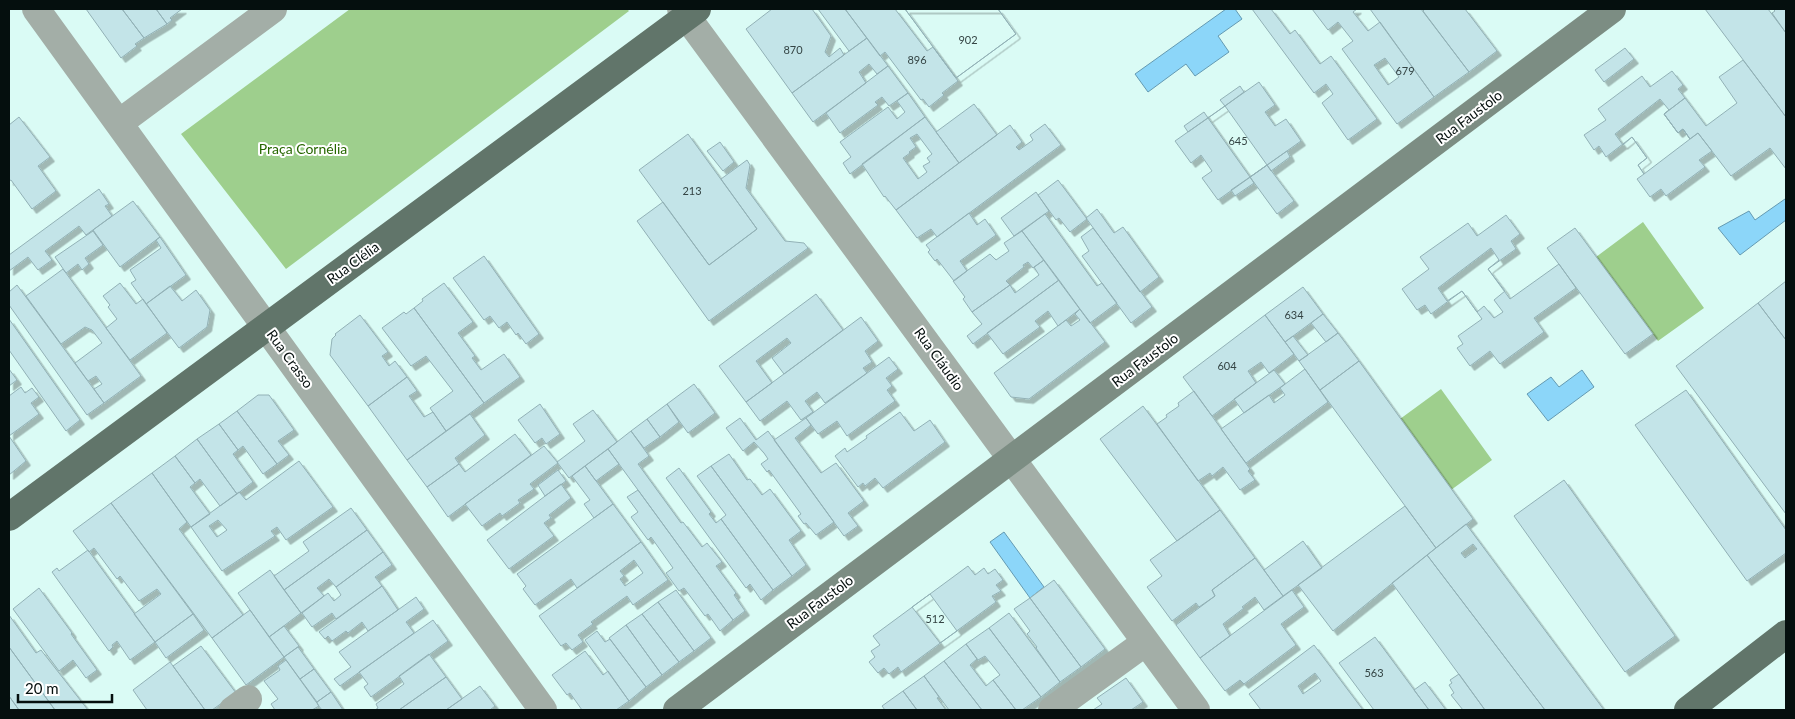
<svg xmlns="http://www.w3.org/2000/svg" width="1795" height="719" font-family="Lato,sans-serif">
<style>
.green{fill:#9ecf8d}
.water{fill:#8cd6f9;stroke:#649ab2}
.building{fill:#c3e4e8;stroke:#92b1b6;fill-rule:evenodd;filter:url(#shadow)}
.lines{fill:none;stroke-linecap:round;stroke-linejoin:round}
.street{stroke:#a3aea7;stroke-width:28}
.secondary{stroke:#7c8d83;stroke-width:28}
.primary{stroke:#61756a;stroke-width:28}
.labels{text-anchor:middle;stroke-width:4;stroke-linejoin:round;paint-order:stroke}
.number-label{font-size:11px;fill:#344444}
.street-label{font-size:14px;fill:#050f0e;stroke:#fff}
.park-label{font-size:14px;fill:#276700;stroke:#fff}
</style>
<defs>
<filter id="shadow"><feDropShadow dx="4.5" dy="4.5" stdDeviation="0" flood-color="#0004"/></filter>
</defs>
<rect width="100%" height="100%" fill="#dafbf5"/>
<path class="green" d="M350,9H627L629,11L286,269L181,134Z
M1643,222L1704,308L1658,341L1596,257Z
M1441,389L1492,460L1451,490L1400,419Z"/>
<path class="water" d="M1226,9H1235L1242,19L1218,36L1229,52L1195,76L1186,64L1148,92L1135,74Z
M1785,199L1786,200V220L1740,255L1718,228L1749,211L1755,220Z
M1582,370L1594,387L1548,421L1527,394L1551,377L1559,387Z
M1004,532L1044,587L1030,598L990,542Z"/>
<path class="building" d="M86,9H122L144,38L135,44L137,46L121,58Z
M122,9H156L167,24L144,38Z
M156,9H182L170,18L172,20L167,24Z
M772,9H812L831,36L825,52L829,57L840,48L844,55L792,93L746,29Z
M818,9H845L867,38L849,51Z
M845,9H895L927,51L933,47L958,81L942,93L944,95L929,107L923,99L921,100L885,52L880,56Z
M905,9H998L1016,34L956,78Z
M905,9H998L1016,34L956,78Z
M1252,9H1271L1290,34L1295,30L1320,64L1331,56L1377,119L1348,140L1322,103L1333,94L1326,84L1314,93Z
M1312,9H1357L1353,12L1368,31L1380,22L1434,97L1397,124L1342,49L1353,41L1338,22L1328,30ZM1385,58L1399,77L1388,85L1374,65Z
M1370,9H1421L1469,72L1434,97Z
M1425,9H1465L1497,51L1469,72L1423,11Z
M1705,9H1768L1786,33V117Z
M1773,9H1786V33L1772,13L1775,11Z
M867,38L888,66L877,74L869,64L859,72L866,83L813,122L792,93Z
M1625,48L1634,59L1604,82L1595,70Z
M1743,60L1786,117V169L1770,148L1731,176L1698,133L1690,139L1683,129L1678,133L1664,114L1685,98L1706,126L1737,103L1719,77Z
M888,66L908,93L889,106L882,97L875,102L878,105L840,133L826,113Z
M1672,71L1683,85L1678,89L1685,98L1664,114L1678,133L1683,129L1690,139L1698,133L1712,151L1699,160L1705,167L1666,196L1661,189L1650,197L1637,179L1644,174L1638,165L1647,158L1632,137L1606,157L1599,146L1594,150L1584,135L1606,120L1598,109L1642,76L1650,87Z
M1259,82L1275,105L1265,112L1275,126L1286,119L1301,141L1218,200L1202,178L1212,171L1201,155L1191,163L1175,141Z
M1240,86L1244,92L1225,106L1220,100Z
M908,93L925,117L850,174L843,163L851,157L840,142L888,107L897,119L905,112L897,101Z
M1660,99L1669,110L1664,114L1678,133L1683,129L1690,139L1644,174L1638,165L1647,158L1632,137L1623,145L1615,134Z
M974,104L997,135L959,163L936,132Z
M1225,106L1267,165L1250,177L1208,118Z
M1204,112L1208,118L1188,132L1184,126Z
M19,117L50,157L38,166L56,191L32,209L11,180L9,181V125Z
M925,117L959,163L896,210L885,196L884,197L862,164ZM917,134L932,154L927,158L930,162L923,166L927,172L918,179L903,158L910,153L909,152L916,147L910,138Z
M1045,124L1061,145L937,237L931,229L917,238L896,210L1010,125L1022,142L1016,147L1019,150L1033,140L1030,135Z
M688,134L757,229L709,265L639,170Z
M720,142L734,162L723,171L707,151Z
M1287,151L1290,157L1271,171L1267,165Z
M747,160L750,165L746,188L785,241L804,243L808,248L709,321L637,221L663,202L709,265L757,229L721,179Z
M1267,165L1294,201L1277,214L1250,177Z
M1250,177L1254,183L1235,196L1231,190Z
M1058,180L1087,219L1070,232L1059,218L1056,220L1038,195Z
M99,189L109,204L105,206L112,216L86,235L79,226L45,251L52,260L38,270L28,257L9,271V255Z
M1036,192L1049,211L1014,236L1001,218Z
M133,201L160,237L120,267L93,230Z
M1097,209L1114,233L1123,227L1159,277L1140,292L1086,218Z
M969,213L977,225L985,219L996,235L960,261L967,271L954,281L937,259L935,261L928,252L930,250L926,245Z
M1045,214L1097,286L1102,283L1117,303L1090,323L1022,231Z
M1506,215L1520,234L1511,241L1516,249L1488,269L1510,299L1559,264L1576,288L1534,318L1544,332L1500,364L1490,351L1470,366L1457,348L1463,344L1458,336L1482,319L1462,291L1431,314L1425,305L1417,310L1402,289L1429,269L1420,257L1468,223L1477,236Z
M1093,228L1152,307L1131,323L1082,256L1089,251L1081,237Z
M1575,228L1653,334L1625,354L1547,248Z
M93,231L103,245L85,258L89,264L82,270L78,264L66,273L55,257Z
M1022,231L1044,260L1033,268L1028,262L1023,265L1024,267L1006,281L1010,285L972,312L963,299L965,297L953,281L990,254L996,260L1009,251L1004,243Z
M160,237L186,275L146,304L131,283L136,280L130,270L161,248L156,240Z
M1491,248L1499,260L1488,269L1505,291L1494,300L1503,312L1494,318L1484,306L1477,312L1462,291L1447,301L1438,288Z
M484,256L539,334L526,344L518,333L516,335L507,322L499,328L490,316L484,320L453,278Z
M1044,260L1059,280L973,344L967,336L982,324L972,312L1010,285L1015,293L1039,275L1034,267Z
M63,269L141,376L104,403L94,389L102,384L96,376L88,381L75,363L102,343L92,330L85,327L61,344L26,296Z
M1059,280L1080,309L1058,326L1048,311L1035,321L1040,327L1003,354L987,333Z
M1786,281V340L1758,303Z
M120,283L136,304L143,299L167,333L130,360L106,328L117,319L108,307L110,305L103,296Z
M444,283L473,322L458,333L475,356L472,358L481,370L504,354L520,377L484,403L414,308L423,301L422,299Z
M17,285L104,403L87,415L9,305V292Z
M170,286L182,301L196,290L210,310L207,327L179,348L146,304Z
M1303,287L1323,314L1285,342L1265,315Z
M816,294L843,330L784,374L772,358L791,343L787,338L756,361L772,383L746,402L719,366Z
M1758,303L1786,340V514L1676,366Z
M414,308L484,403L446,431L430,408L453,391L426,356L411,366L382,328L404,312L406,314Z
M1080,309L1105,342L1029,399L1011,397L994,373L1066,320L1071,326L1080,320L1075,314Z
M1323,314L1338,333L1326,342L1311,323Z
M360,315L388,352L382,356L389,366L395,361L407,377L368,406L330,355L332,339L336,335L335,334Z
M1265,315L1294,354L1269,373L1261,362L1248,371L1256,383L1212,416L1183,377Z
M861,317L878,341L865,351L872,362L863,368L867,373L825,403L817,392L805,401L813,412L801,420L787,401L760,421L746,402Z
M9,319L80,420L66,431L9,350Z
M1338,333L1359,361L1320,390L1299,361Z
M1293,336L1308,355L1299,361L1285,342Z
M889,357L898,369L886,378L892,386L887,390L895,401L847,436L837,421L818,434L806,418Z
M1359,361L1473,519L1436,548L1320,390Z
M9,369L17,380L9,386Z
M1305,369L1328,402L1246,463L1221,429L1269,395L1274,403L1285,395L1280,388Z
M1274,370L1285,384L1244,413L1234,399Z
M407,377L417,391L409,396L424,417L433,412L446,431L407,460L368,406Z
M694,384L715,413L688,433L667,404Z
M21,387L25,393L32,388L39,397L31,403L39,414L9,436V396Z
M1686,390L1786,530V553L1747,581L1635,425Z
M1194,391L1250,469L1248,471L1255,480L1240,490L1223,467L1212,476L1210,473L1198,481L1157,424L1167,417L1166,415L1179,406L1178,403Z
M258,395H269L294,430L278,441L289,455L277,464L237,411Z
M540,404L560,434L546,444L542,438L535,443L518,420Z
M667,404L679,422L660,437L647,419Z
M1143,406L1220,510L1177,541L1100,439Z
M593,410L617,442L569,478L557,462L585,441L573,424Z
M237,411L277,464L263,474L243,446L238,450L219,424Z
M900,412L914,431L930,420L945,442L883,488L875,478L865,486L863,483L858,487L835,456L845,448L847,452L867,438L866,436Z
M470,414L485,435L455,458L459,464L427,487L407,460Z
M740,418L756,440L768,431L834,522L816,535L806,523L804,524L798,516L801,514L769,470L767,472L761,464L768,459L764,453L754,442L743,451L726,428Z
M806,418L811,425L795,438L821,473L836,463L864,501L848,513L858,526L844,536L774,440Z
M647,419L660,437L644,448L631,431Z
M219,424L238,450L233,454L253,482L237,494L197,439Z
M631,431L649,456L638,464L681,523L683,522L702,547L707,543L722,562L716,566L736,593L734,595L745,611L733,620L608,449Z
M515,434L531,455L448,517L427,487L459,464L465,472Z
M9,436L26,461L9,475Z
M197,439L237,494L220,506L200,479L195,483L175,456Z
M544,446L558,463L530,484L534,489L518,500L520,503L502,516L500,513L482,526L465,504Z
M608,449L619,464L596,481L585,466Z
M729,454L747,480L750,479L762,495L770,489L801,531L789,540L806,565L792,576L711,466Z
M175,456L195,483L190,487L210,514L191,527L152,473Z
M299,461L333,507L286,540L277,527L271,531L275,536L222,571L191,527L239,492L246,500ZM218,520L227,530L217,537L209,526Z
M585,466L613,504L594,518L584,504L590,500L572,476Z
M711,466L792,576L773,590L721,519L726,515L697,476Z
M679,468L711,512L709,514L716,523L721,519L773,590L761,600L750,584L746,588L666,478Z
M558,470L566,481L545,496L538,485Z
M152,473L187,522L179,529L243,615L212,638L111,503Z
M1564,480L1675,636L1625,672L1514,516Z
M561,484L571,498L549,515L551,518L544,523L554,536L509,569L487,540Z
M638,490L733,620L720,631L708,614L705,616L684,588L679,591L666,573L673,568L651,537L648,540L631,517L638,512L627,497Z
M111,503L193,614L155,642L134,614L161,594L157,589L139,601L120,576L117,579L94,548L89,552L73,531Z
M613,504L641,542L577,588L571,579L535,605L523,589L526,586L517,574Z
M1405,506L1436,548L1333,631L1298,585Z
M351,508L367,530L284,590L274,576L309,551L303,542Z
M1220,510L1255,558L1212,590L1215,596L1199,607L1196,603L1172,621L1147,587L1162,576L1150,560Z
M1466,524L1604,710H1545L1427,555ZM1473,544L1477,549L1465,558L1461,553Z
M367,530L383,552L336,587L329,579L317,588L324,596L301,613L284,590Z
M1303,541L1322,568L1283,596L1264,570Z
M641,542L668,580L633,605L627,596L591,622L593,624L578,635L583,642L572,650L566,643L561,646L539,616ZM634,560L643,573L625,586L620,579L624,576L620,571Z
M88,550L155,642L130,660L117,641L112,645L113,647L109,651L52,572L57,568L59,571Z
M383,552L392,565L375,577L382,586L336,619L332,613L312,627L302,613L328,593L334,601L341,595L336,587Z
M1427,555L1545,710H1485L1392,583Z
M1255,558L1283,596L1264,610L1255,597L1242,607L1244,608L1223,624L1230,636L1200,658L1176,625L1215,596L1212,590Z
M968,566L975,575L984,568L988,574L995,569L1003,580L996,585L1001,591L992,596L996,602L901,672L898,667L889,674L884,668L878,673L869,662L875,657L871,651L880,645L873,636Z
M270,570L301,613L269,637L238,593Z
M1054,580L1105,649L1081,667L1030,598Z
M382,586L398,610L368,631L362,622L348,633L346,631L332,641L328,636L325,639L319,632Z
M39,588L72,633L71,634L97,670L86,678L73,660L59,671L13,609Z
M676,590L711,638L694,651L658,602Z
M1292,590L1304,607L1281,624L1296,645L1244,684L1240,680L1225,691L1200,658Z
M930,594L957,631L940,643L912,607Z
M416,597L424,609L406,622L414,633L340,686L334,679L351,667L339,652Z
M1030,598L1081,667L1060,682L1036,648L1037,647L1027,634L1030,631L1014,609Z
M658,602L694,651L679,662L642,614Z
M250,610L284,657L246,685L212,638Z
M1009,613L1060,682L1041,697L989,628Z
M193,614L204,630L166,658L155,642Z
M642,614L679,662L662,675L626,625Z
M9,615L36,653L41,650L88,710H55L9,647Z
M433,620L448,641L371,697L364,687L368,684L359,672Z
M626,625L662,675L646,687L609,638Z
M284,626L299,646L284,657L269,637Z
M989,628L1041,697L1022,710H1016L993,680L1000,675L985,656L978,660L966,644Z
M597,631L605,642L610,639L646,687L629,701L585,640Z
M1375,637L1409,683L1429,710H1374L1339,663Z
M966,644L977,659L970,665L986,686L993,680L1016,710H982L944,661Z
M1314,645L1363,710H1261L1249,694ZM1315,673L1321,681L1303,694L1298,686Z
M201,646L236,693L212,710H205L173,666Z
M9,647L55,710H19L9,696Z
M298,647L314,669L300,679L284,657Z
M585,651L603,675L608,671L629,701L616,710H582L570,693L567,695L552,675Z
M429,654L446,677L399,710H375L378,708L376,704L404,684L399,676Z
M286,660L319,706L312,710H275L271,704L278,699L264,681L280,670L278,666Z
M944,661L982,710H949L924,676Z
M170,662L173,666L205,710H147L133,690Z
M314,669L331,692L317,702L300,679Z
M1459,674L1485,710H1463L1451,695L1454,693L1449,685L1452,683L1450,680Z
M924,676L939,697L937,698L946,710H917L903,691Z
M446,677L462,699L446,710H399Z
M1126,678L1143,702L1131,710H1093L1102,704L1097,698Z
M1425,682L1446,710H1429L1414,690Z
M480,686L495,706L490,710H446Z
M903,691L917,710H885L882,706Z
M331,692L343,710H322L318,705L317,702Z
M9,696L19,710H9Z"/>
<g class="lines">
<path class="street" d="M36,9L543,710
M681,9L1196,710
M119,123L273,9
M233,710L248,699
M1052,710L1146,642"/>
<path class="secondary" d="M677,710L1612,9"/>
<path class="primary" d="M9,517L697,9
M1688,710L1786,634"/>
</g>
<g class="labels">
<g class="number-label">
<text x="968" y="44">902</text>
<text x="793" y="54">870</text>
<text x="917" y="64">896</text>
<text x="1405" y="75">679</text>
<text x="1238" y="145">645</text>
<text x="692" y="195">213</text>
<text x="1294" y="319">634</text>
<text x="1227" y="370">604</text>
<text x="935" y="623">512</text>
<text x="1374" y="677">563</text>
</g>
<g class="street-label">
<text transform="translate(1469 117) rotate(-37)" y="5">Rua Faustolo</text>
<text transform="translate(353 263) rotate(-36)" y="5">Rua Clélia</text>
<text transform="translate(290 359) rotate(54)" y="5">Rua Crasso</text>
<text transform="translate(939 359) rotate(54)" y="5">Rua Cláudio</text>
<text transform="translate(1145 360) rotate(-37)" y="5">Rua Faustolo</text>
<text transform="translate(820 602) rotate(-37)" y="5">Rua Faustolo</text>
</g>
<g class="park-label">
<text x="303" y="154">Praça Cornélia</text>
</g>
</g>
<rect width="1795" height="719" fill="none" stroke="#050f0e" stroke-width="20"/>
<path d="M18 694v8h94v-8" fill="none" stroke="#050f0e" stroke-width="2.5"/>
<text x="25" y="694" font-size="15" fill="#050f0e" stroke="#ffffff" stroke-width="4" paint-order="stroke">20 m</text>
</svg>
